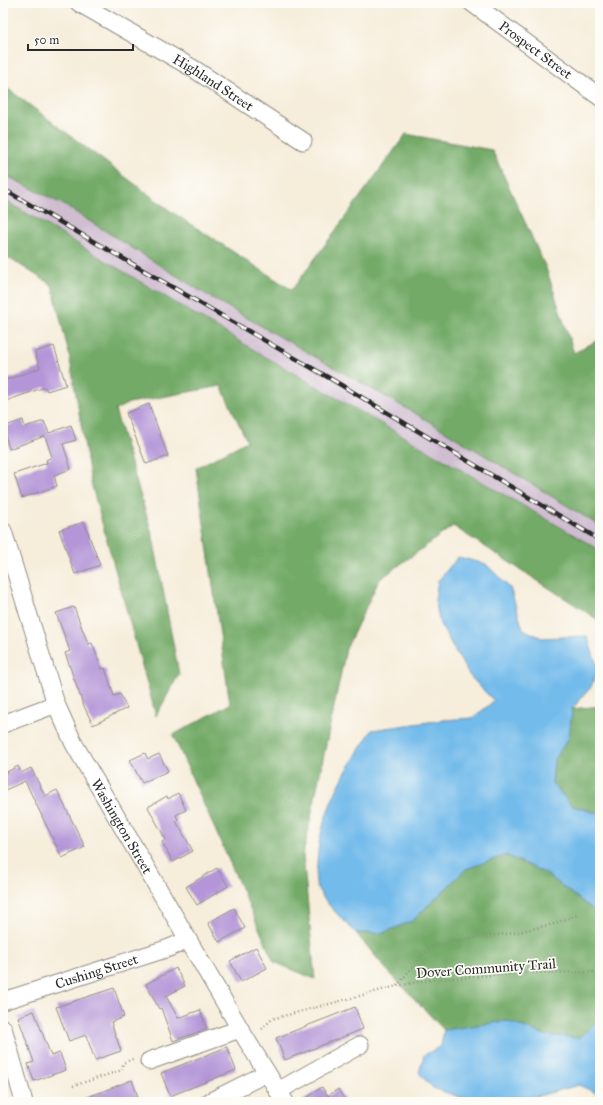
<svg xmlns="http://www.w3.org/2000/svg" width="603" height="1105" font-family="'IM FELL Great Primer',serif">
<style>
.industrial{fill:#cfbdd0}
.forest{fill:#73aa67;stroke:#4f6a49}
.water{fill:#73bbeb;stroke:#4f738b}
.building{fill:#b495d8}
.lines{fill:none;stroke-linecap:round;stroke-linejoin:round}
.minor-casing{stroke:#908c82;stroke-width:19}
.path{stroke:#908c82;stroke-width:2.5;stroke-dasharray:1 3;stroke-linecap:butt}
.minor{stroke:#fff;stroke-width:17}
.rail-casing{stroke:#2b2b2b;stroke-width:4.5}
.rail{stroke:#fdfcf7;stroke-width:3;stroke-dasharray:9;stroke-linecap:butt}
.labels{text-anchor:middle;stroke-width:3.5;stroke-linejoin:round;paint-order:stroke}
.street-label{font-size:14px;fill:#2b2b2b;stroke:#fdfcf7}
</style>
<rect width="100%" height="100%" fill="#fdfcf7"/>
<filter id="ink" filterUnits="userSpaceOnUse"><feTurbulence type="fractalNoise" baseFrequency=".025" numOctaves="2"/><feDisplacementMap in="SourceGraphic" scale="8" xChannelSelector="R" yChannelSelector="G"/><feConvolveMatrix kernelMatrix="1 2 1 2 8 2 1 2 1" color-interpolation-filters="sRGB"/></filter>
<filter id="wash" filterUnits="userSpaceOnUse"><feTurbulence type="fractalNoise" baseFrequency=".012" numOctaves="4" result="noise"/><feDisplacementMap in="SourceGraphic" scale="16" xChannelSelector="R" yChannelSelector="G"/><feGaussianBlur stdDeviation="0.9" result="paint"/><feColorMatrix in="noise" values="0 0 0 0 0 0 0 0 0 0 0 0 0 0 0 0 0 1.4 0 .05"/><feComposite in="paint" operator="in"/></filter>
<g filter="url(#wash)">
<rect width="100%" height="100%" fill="#f6edda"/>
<path class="industrial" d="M3,174L64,205L210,297L430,422L600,526V550L264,356L3,199Z"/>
<path class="forest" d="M3,85L172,212L292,290L406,134L492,150L546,268L574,353L600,339V526L430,422L210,297L64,205L3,174Z
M3,199L264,356L600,550V621L453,526L379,580L346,649L303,855L315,979L274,962L173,735L230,704L196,468L247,441L221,386L129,403L115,410L153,537L179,674L156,716L91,483L69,354L52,285L9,258L3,257Z
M600,706V814L572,806L552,783L554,759L569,738L572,709Z
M506,855L545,873L600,915V1018L580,1038L545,1035L507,1021L444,1030L386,969L356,933H383L412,921L466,869Z"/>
<path class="water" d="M458,557L486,564L510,588L523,629L542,638L587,636L598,668L591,687L572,709L569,738L554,759L552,783L572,806L600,814V915L545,873L506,855L466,869L412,921L383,933H356C344,920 320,900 316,883C315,877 317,870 317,865C318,815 345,771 372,730L443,720L473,718L494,701L469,675L440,624L435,600L438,581Z
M600,1018V1095L579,1085L538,1096L471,1101L433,1088L419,1073L424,1055L441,1046L444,1030L507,1021L545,1035L580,1038Z"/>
<g id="blocks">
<path class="building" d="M54,346L66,385L47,391L45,387L3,402V381L40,368L35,352Z
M149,404L168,456L146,464L126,413Z
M23,420L25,427L44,421L49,433L71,425L76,440L63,444L71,469L54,475L57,486L22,498L14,474L47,463L46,460L52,457L45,436L9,449L3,427Z
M84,522L100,565L75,574L59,530Z
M74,607L88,644L92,643L102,669L105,668L114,696L120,694L127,708L93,725L83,704L65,653L70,651L56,613Z
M145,753L148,759L159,754L168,771L142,783L130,760Z
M18,766L21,773L31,768L45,796L57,790L85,847L62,858L25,781L3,791V774Z
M178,793L186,810L176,815L178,820L176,821L193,851L173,862L162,842L166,840L148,807L167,796L168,799Z
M217,868L228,886L197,905L186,887Z
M234,908L245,928L219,942L208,923Z
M256,947L267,968L241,982L230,961Z
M176,968L185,986L166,996L178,1018L200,1010L207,1029L173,1041L161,1008L159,1009L146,984Z
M114,988L124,1017L111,1022L121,1051L95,1060L86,1035L69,1041L56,1007Z
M355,1007L363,1029L285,1060L276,1038Z
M34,1011L51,1056L60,1053L66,1070L34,1081L28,1064L34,1062L18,1017Z
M227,1047L236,1070L170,1096L161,1073Z
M132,1080L138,1097L122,1102H75Z
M322,1087L328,1096L338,1089L346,1102H301Z"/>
</g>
</g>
<g filter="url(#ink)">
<use href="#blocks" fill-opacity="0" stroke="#908c82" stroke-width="1"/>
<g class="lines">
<defs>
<g id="minor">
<path id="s1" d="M79,3L194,69L303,141"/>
<path id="s2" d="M472,3L600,97"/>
<path id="s3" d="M3,531L56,704L74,744L246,1039L285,1102"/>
<path d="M3,724L56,704"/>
<path id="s4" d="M3,1001L169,948L188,940"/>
<path d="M3,1028L24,1102"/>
<path d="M149,1061L240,1029"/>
<path d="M278,1091L360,1045"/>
<path d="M209,1102L267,1073"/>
</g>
</defs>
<use href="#minor" class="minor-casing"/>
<path class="path" d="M397,986L423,954L434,946L470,938L514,933L553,924L577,915
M262,1029L272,1019L397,986L429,980L517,973L600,972
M73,1086L122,1070L123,1063L135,1058"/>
<use href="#minor" class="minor"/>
<defs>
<path id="rail" d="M3,189L331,379L600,540"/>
</defs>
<use href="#rail" class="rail-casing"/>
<use href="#rail" class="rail"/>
</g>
</g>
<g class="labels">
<g class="street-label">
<text dy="5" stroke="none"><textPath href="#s2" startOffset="79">Prospect Street</textPath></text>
<text dy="5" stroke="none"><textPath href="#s1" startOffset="156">Highland Street</textPath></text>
<text dy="5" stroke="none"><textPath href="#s3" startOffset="320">Washington Street</textPath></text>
<text transform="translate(486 968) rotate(-4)" y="5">Dover Community Trail</text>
<text dy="5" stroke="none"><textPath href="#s4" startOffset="98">Cushing Street</textPath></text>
</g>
</g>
<rect width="603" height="1105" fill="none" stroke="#fdfcf7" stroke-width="16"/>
<path d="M28 44v6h105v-6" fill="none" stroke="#2b2b2b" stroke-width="2"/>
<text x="34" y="44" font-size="12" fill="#2b2b2b" stroke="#fdfcf7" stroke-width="3" paint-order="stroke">50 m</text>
</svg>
